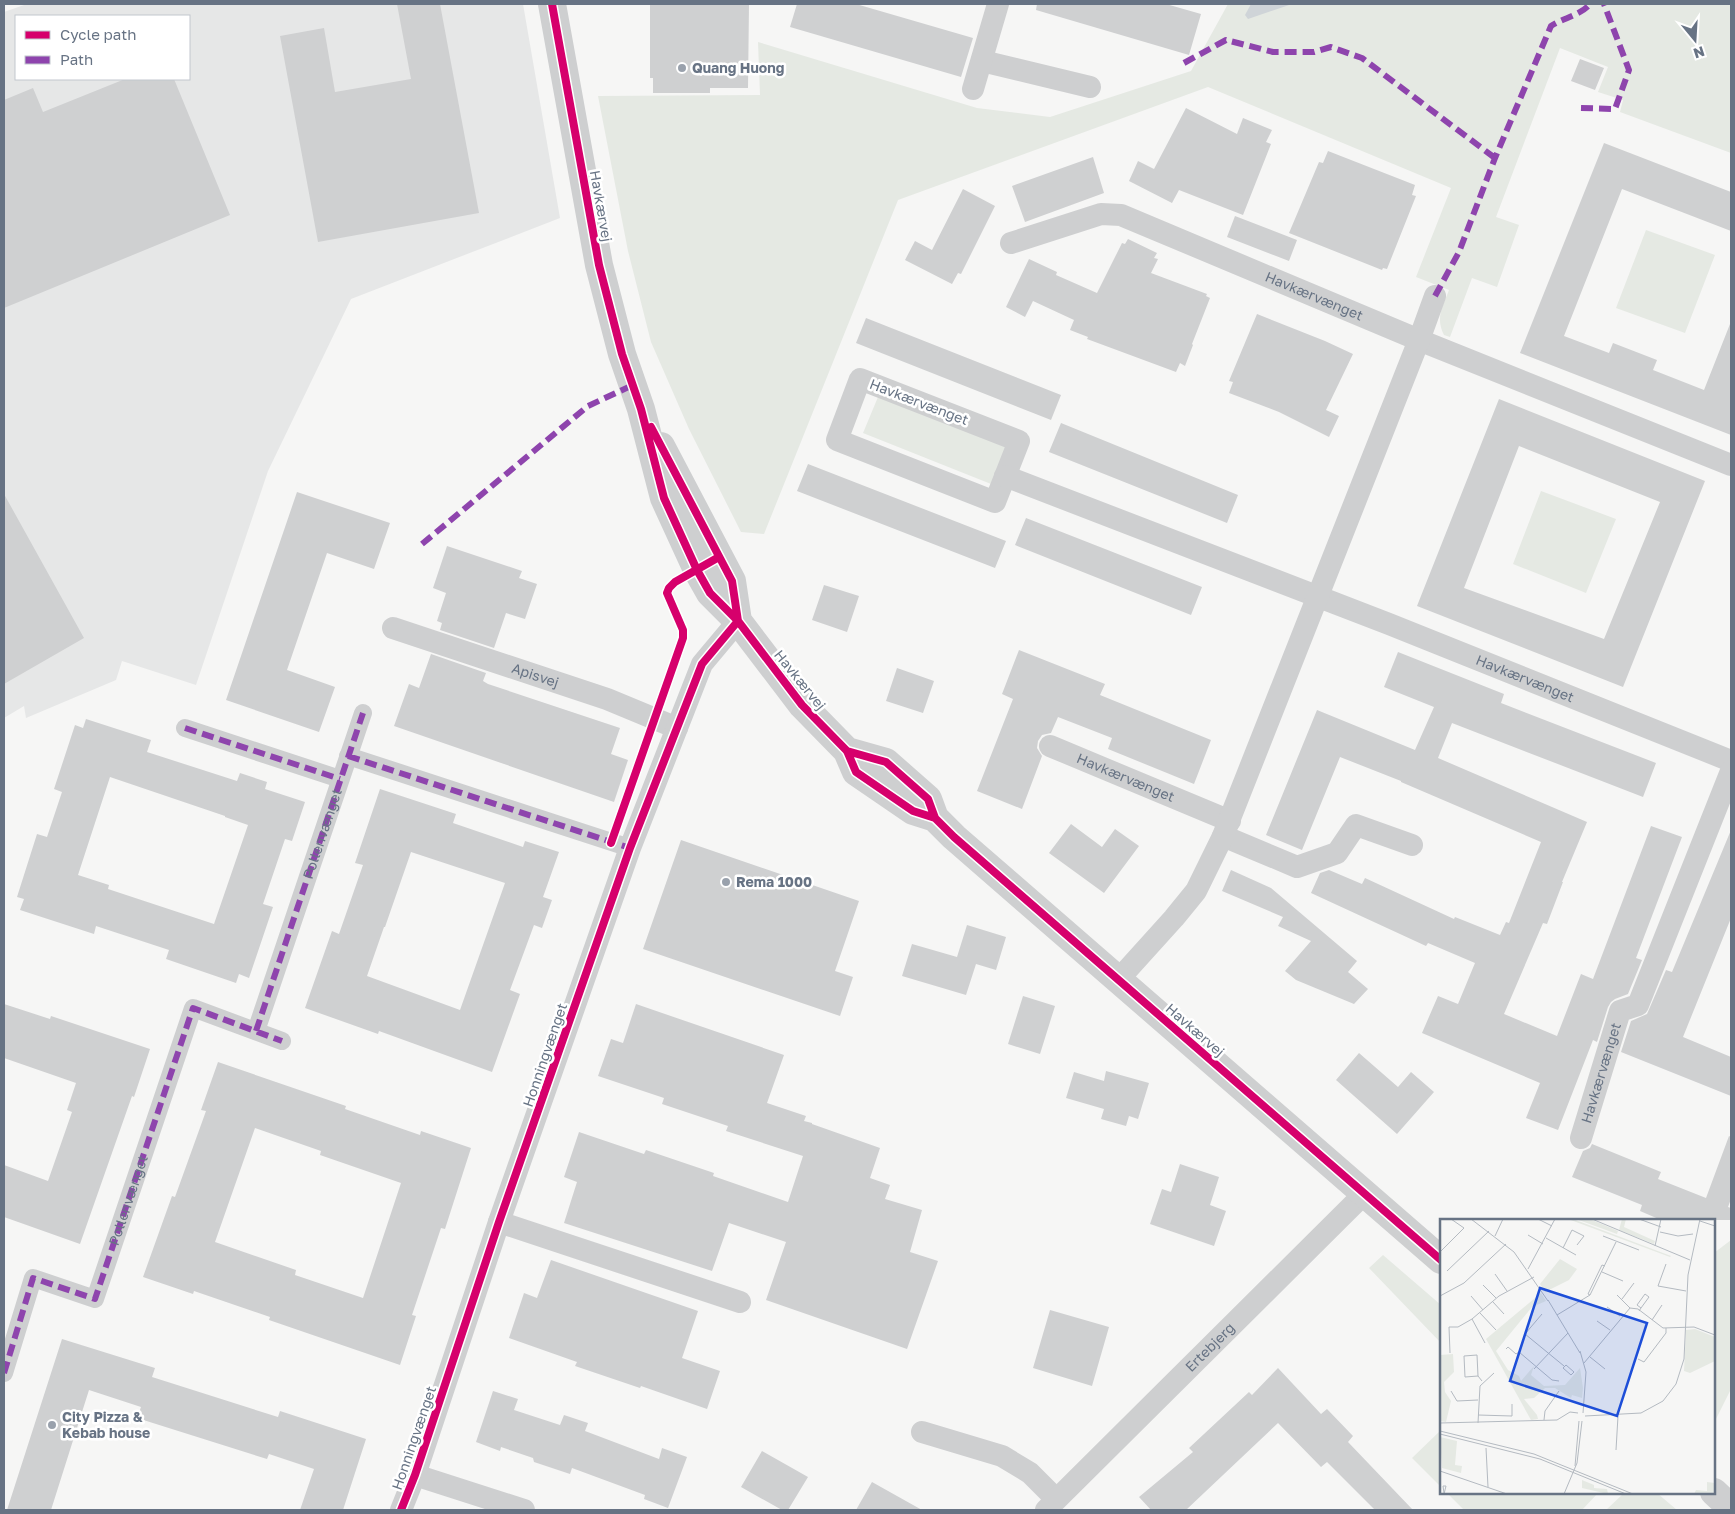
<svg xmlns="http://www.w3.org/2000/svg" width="1735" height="1514" font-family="'Golos Text',sans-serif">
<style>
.built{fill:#e6e7e7;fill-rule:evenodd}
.green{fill:#e5e9e3}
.water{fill:#cfd4d8}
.building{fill:#cfd0d1;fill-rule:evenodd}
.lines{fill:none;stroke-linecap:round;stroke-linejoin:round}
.pedestrian{stroke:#cecfd0;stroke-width:18}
.minor{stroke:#cecfd0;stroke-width:22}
.tertiary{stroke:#cecfd0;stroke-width:28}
.quiet{stroke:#8e44ad;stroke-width:6;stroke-dasharray:12 6;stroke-linecap:butt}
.cycleway-casing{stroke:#fff;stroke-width:11}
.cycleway{stroke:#d6006c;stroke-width:8}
.poi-dot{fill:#99a1ac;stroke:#fff;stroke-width:2}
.labels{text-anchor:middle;stroke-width:5;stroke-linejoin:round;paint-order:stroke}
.poi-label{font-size:14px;font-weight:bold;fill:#677384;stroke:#fff;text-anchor:start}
.street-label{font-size:14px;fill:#677384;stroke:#fff}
.inset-road{fill:none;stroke:#b4bac1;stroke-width:1}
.view{fill:#1d4ed8;fill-opacity:0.15;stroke:#1d4ed8;stroke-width:2.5}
.inset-edge{fill:none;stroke:#677384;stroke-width:2.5}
</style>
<rect width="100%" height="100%" fill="#f6f6f5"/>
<path class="built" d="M27,4H523L560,218L351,299L268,471L196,685L122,661L116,680L26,718L24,706L4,718V12ZM16,16H189V79H16Z"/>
<path class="green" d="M1228,4H1731V153L1620,112L1623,100L1598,92L1608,67L1560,48L1496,217L1519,225L1497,287L1472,278L1450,337L1444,335C1435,318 1443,306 1449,290L1416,277L1451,188L1208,87L898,200L764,534L741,532L689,429L651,342L628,251L598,96L760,95L758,42L977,108L1050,117L1191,71Z
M1646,230L1715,255L1685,333L1616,308Z
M878,397L1006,447L991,484L863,433Z
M1541,491L1616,519L1586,593L1513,564Z
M1731,1240V1389L1714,1423V1253Z
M1383,1255L1441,1305V1343L1369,1268Z
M1441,1430V1487L1412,1458Z
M1447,1493H1598L1582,1510H1464Z
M1624,1493H1657L1677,1510H1606Z"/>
<path class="water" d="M1251,4H1292L1248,19L1245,15Z"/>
<path class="building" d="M397,4H440L479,213L318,242L280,36L324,28L335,92L411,79Z
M650,4H749L748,88H710V93H653V78H650Z
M797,4H856L973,38L961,77L790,27Z
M1037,4H1166L1201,14L1189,55L1036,10Z
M1580,59L1604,68L1595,90L1571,81Z
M125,79H174L230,215L4,308V100L33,88L43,112Z
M1186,108L1237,134L1243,118L1272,130L1266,142L1271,144L1243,215L1179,190L1172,203L1129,181L1138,161L1154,169Z
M1604,143L1731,192V231L1622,189L1564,336L1609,353L1613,343L1657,360L1653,370L1704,390L1730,324H1731V435L1520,353Z
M1328,151L1415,185L1412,195L1416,196L1387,269L1383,268L1382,270L1289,233L1319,162L1323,163Z
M1093,157L1104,193L1025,222L1012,186Z
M963,189L995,206L961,274L958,273L952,284L905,260L915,241L932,250Z
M1235,216L1297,240L1289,261L1227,237Z
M1128,239L1157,253L1154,258L1158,259L1151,273L1207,294L1206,296L1210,298L1192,344L1193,345L1185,366L1180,363L1176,372L1087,339L1088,337L1070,330L1074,320L1033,301L1025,317L1006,307L1029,259L1057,272L1056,275L1097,293L1122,243L1125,244Z
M1257,314L1325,341L1353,354L1326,410L1339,416L1329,437L1279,412L1229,393L1233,382L1229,381Z
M866,318L1061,395L1051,420L856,343Z
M1499,399L1705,481L1623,687L1417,606ZM1519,446L1660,502L1604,639L1464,588Z
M1061,423L1238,495L1227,523L1049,452Z
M808,464L1006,541L995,568L797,491Z
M297,492L390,523L374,569L327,553L287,670L335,687L319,732L226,700Z
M4,494L84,638L4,684Z
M1026,518L1202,587L1191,615L1015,545Z
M447,546L522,571L519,578L537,584L525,619L506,613L494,648L440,630L442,623L437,621L446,593L433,588Z
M824,585L859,596L847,632L812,620Z
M1019,650L1105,684L1100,695L1211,740L1194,784L1108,749L1112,738L1058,717L1051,733L1042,735L1038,741L1037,748L1042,756L1022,809L977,791L1013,699L1002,694Z
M1398,652L1504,694L1501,703L1656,763L1643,797L1452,723L1438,758L1587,822L1562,882H1563L1547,924L1543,923L1504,1014L1557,1036L1581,974L1593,979L1651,826L1682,837L1636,958L1642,960L1628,994L1615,999L1611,1002L1608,1007L1597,1042L1593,1040L1558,1130L1526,1118L1540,1083L1422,1033L1438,996L1458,1004L1475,963L1428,943L1426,946L1311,893L1320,873L1329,870L1362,884L1365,878L1454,919L1455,917L1500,935L1506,922L1509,923L1541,842L1401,782V781L1340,757L1302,850L1266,835L1317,710L1415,750L1434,707L1384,687Z
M431,654L486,673L483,681L488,684L620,728L611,754L628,760L614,802L394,726L409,684L419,688Z
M897,668L934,681L923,713L886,701Z
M86,719L151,740L147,752L237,781L240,773L267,782L265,789L305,802L292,841L285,839L263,904L273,907L249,978L239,974L236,983L166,959L169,950L96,926L94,934L20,910L24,899L17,897L37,834L47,837L62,792L54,789L75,725L83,728ZM110,777L225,816V817L248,825L214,924L108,889L109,885L78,875Z
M380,789L456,814L453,823L523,847L525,841L559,852L543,897L552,900L542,928L534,925L510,990L520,994L492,1072L379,1031L378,1034L305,1008L332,931L339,934L363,865L355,863ZM411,852L505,883L460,1010L367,976L384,927H385Z
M1071,824L1102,847L1115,829L1139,846L1104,893L1049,853Z
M1731,830V918L1683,1037L1731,1057V1096L1621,1052L1631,1021L1647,1014L1666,970L1672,972Z
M681,840L859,901L835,971L853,977L840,1016L643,949Z
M1231,870L1271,888L1357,961L1348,972L1368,989L1354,1004L1296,980L1285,971L1311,941L1278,926L1283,917L1222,891Z
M967,925L1006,937L996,970L976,964L966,995L902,976L912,944L957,957Z
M1023,996L1055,1006L1040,1054L1008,1044Z
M4,1004L50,1019L51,1016L150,1049L134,1097L132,1096L80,1244L4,1217V1165L48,1181L72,1112L67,1110L76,1083L4,1058Z
M636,1004L784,1055L767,1103L806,1116L804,1121L812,1123V1124L880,1148L870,1178L890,1185L885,1199L922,1210L910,1252L938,1261L907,1349L766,1300L786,1242L729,1223L712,1271L564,1223L577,1182L564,1177L579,1132L644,1154L646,1150L714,1173L713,1176L788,1202L803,1156L726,1131L728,1126L662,1104L664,1098L598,1076L611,1039L623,1043Z
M1359,1053L1398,1087L1411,1072L1434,1092L1397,1134L1336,1080Z
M218,1062L346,1106L345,1109L420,1135L421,1131L471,1148L445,1229L441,1228L412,1315L416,1316L400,1365L269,1320L270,1317L194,1291L193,1294L143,1277L172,1196L175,1197L206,1111L201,1110ZM255,1128L321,1151L320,1155L401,1183L363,1298L295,1275L296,1270L215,1242Z
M1106,1071L1149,1083L1138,1119L1129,1116L1126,1126L1101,1119L1104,1109L1066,1098L1074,1072L1104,1081Z
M1729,1136L1731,1137V1199L1728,1207L1731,1208V1220H1661L1640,1211L1642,1205L1572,1177L1583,1151L1590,1148L1592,1144L1661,1172L1658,1179L1706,1198Z
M1180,1164L1219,1177L1210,1205L1226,1211L1214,1246L1150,1224L1162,1189L1171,1192Z
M551,1260L698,1311L682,1358L720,1371L707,1409L641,1386L640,1388L575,1366L577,1362L509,1338L524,1293L537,1298Z
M1050,1310L1109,1327L1092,1386L1033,1368Z
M62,1339L155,1368L152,1377L278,1417L280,1411L366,1439L343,1510H300L314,1469L269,1454L267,1459L137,1418L141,1407L89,1390L51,1510H7Z
M1278,1368L1321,1414L1327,1409L1353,1436L1348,1442L1413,1510H1375L1327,1462L1321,1467L1278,1423L1186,1510H1151L1139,1497L1193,1452L1189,1448L1249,1392L1252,1395Z
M493,1391L518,1399L514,1410L560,1425L564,1415L588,1423L585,1431L659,1459L662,1448L687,1457L668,1508L644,1499L645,1495L572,1468L570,1474L534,1462L533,1458L501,1447L500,1451L476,1442Z
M762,1451L808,1477L788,1510H782L741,1487Z
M872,1482L922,1510H856Z"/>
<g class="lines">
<g class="pedestrian">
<path d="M185,728L340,779"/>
<path d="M348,756L630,848"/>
<path id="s1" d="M256,1031L363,713"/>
<path id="s2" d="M4,1373L33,1278L95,1299L193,1008L282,1041"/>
</g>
<g class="minor">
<path d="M982,61L1090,87"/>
<path d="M973,89L998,4"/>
<path id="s3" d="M1011,243L1101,214L1121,215L1419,340L1731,465"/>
<path d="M860,379L1019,441L995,502L837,440Z"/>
<path id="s4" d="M1005,476L1389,624L1731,761"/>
<path id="s5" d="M393,628L607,699L677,728"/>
<path id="s6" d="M1050,746L1230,821"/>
<path d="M1223,836L1297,867L1337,853L1356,825L1412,845"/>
<path d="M1118,980L1174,918L1196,891L1223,836L1419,340L1435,296"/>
<path id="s7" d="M1581,1138L1620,1011L1638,1005L1731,771"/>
<path d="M499,1222L740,1302"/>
<path d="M922,1432L1002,1456L1030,1473L1056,1499"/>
<path d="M415,1475L524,1510"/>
<path d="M401,1510L415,1475L499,1222L630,848L702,664L738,621"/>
<path id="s8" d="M1046,1510L1364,1194"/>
</g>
<path class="tertiary" d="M552,4L599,265L622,354L641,409L664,498L697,570L710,593L738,621L802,705L847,751L856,772L913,811L935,818
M661,446L732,581L738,621
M847,751L886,762L928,799L935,818L954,837L1441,1260
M1714,1492L1731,1508"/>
<path class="quiet" d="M1184,63L1226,40L1273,52H1314L1331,47L1362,58L1495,158
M1581,108L1615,109L1629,70L1604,4
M1435,296L1459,252L1495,158L1551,26C1563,18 1581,15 1590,4
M422,544L588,406L633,385
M185,728L340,779
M348,756L630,848
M256,1031L363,713
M4,1373L33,1278L95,1299L193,1008L282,1041"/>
<defs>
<path id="cycleway" d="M552,4L599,265L622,354L641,409L664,498L697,570L710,593L738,621L802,705L847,751L856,772L913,811L935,818
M651,427L732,581L738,621
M847,751L886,762L928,799L935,818L954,837L1441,1260
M611,843L683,638V630L667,593L669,588L675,582L719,557
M401,1510L415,1475L499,1222L630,848L702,664L738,621"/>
</defs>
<use href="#cycleway" class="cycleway-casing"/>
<use href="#cycleway" class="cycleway"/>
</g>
<g class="poi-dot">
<circle cx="682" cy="68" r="5"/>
<circle cx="726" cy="882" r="5"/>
<circle cx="52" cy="1425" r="5"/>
</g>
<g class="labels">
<g class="poi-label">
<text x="692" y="73">Quang Huong</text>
<text x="736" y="887">Rema 1000</text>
<text x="62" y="1422">City Pizza &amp;<tspan x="62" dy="16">Kebab house</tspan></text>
</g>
<g class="street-label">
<text transform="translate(601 206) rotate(80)" y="5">Havkærvej</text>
<text dy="5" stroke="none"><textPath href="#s3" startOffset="324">Havkærvænget</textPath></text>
<text transform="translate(919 402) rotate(21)" y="5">Havkærvænget</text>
<text dy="5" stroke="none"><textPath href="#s5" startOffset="150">Apisvej</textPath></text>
<text dy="5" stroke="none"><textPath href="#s4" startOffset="558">Havkærvænget</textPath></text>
<text transform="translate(800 680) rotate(51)" y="5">Havkærvej</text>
<text dy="5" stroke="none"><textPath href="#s6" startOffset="82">Havkærvænget</textPath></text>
<text dy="5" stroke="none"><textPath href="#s1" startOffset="208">Pollenvænget</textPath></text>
<text transform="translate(1195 1030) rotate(41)" y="5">Havkærvej</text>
<text transform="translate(545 1055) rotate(-71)" y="5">Honningvænget</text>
<text dy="5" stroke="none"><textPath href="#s7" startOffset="68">Havkærvænget</textPath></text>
<text dy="5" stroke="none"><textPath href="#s2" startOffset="269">Pollenvænget</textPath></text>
<text dy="5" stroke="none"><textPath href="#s8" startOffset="231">Ertebjerg</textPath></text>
<text transform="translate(414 1438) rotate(-71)" y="5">Honningvænget</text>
</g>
</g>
<g transform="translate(1440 1219)">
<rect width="275" height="275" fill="#f6f6f5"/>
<path d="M128,0H133L231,37L230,38ZM136,0H150L178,12L177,15ZM182,0H186L184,8L215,22L214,25L179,11ZM120,40L137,50L129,61L105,73L100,65ZM101,74L106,82L92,88L56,132L68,151L79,157L81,162L94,147L91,156L104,167L125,166L140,149L143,169L142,179L132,176L131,179L115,169H105L94,179L84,180L97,196L98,200L91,201L46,120ZM255,110L275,118V142L250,154L244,152L246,111ZM13,135L14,153L4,163L5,173L11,182L6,203L0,202V136ZM0,218L17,222L15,246L22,247L21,254L2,249ZM142,261L154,266V269L167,270L168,275L142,269ZM267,263L275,264V275H254L256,271L267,272Z" fill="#e5e9e3"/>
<path class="inset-road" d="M31,0L74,33L108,82M98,0L112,7M152,0L250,41M199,0L221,8M260,2L275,7M220,13L238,17L253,15M88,16L103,25M55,17L63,0M163,17L199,31M106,19L136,36M215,27L221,0M123,29L132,11L144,17L137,26M0,33L24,9L11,0M226,45L218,67L246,72M88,50L115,0M7,52L49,12M162,53L183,62M55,55L67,72M43,66L56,79M150,76L148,75L162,46L165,47M177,76L190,89M0,77L24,64L66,25M31,77L43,91M182,80L194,64M108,81L140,134M53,83L64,95M167,88L180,97M199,92L201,89L209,78L205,75L197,86L201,89M40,94L56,111M102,95L85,115L124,147M117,96L150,76L176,23M32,100L45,124M212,101L222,86M157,102L170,111M66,130L68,128L76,135L79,133L112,161L119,162M140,132L146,153L143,194M10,134L9,108H18L32,100L59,77L94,58M150,138L165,150M198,140L204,143L226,114V109M144,144L190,89L198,90L223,109L254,108L275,116M126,146L134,153L131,156L123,149ZM94,150L128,114M38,157L37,136L24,137L25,158L38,157L42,162M11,172L17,182L38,181M38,196L72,197V185M145,197L201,194L223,182L236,165L244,140L248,56L260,0M104,201L105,192L119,172M0,204L117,201L130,193L138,194M38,204L40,167L54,154M0,212L94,235L193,275M0,215L100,240L186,275M46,229L48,268M176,231L178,197M135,247L139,202M0,252L67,275M4,274L3,267H6L4,275M124,275L137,244L142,202"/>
<path class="view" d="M100,69L207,104L177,197L70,162Z"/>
<rect width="275" height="275" class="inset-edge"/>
</g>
<rect width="1735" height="1514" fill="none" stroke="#677384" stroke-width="10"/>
<rect x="15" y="15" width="175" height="65" fill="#ffffff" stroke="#c2c7ce"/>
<rect x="25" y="31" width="25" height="8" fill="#d6006c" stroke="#c2c7ce"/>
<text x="60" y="40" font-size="15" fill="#677384">Cycle path</text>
<rect x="25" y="56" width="25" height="8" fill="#8e44ad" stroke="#c2c7ce"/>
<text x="60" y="65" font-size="15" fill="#677384">Path</text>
<g transform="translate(1695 40) rotate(162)" stroke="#ffffff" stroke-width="4" paint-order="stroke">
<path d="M0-4L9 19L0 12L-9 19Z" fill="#677384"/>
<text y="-8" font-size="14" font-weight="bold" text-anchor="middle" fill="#677384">N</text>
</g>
</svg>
